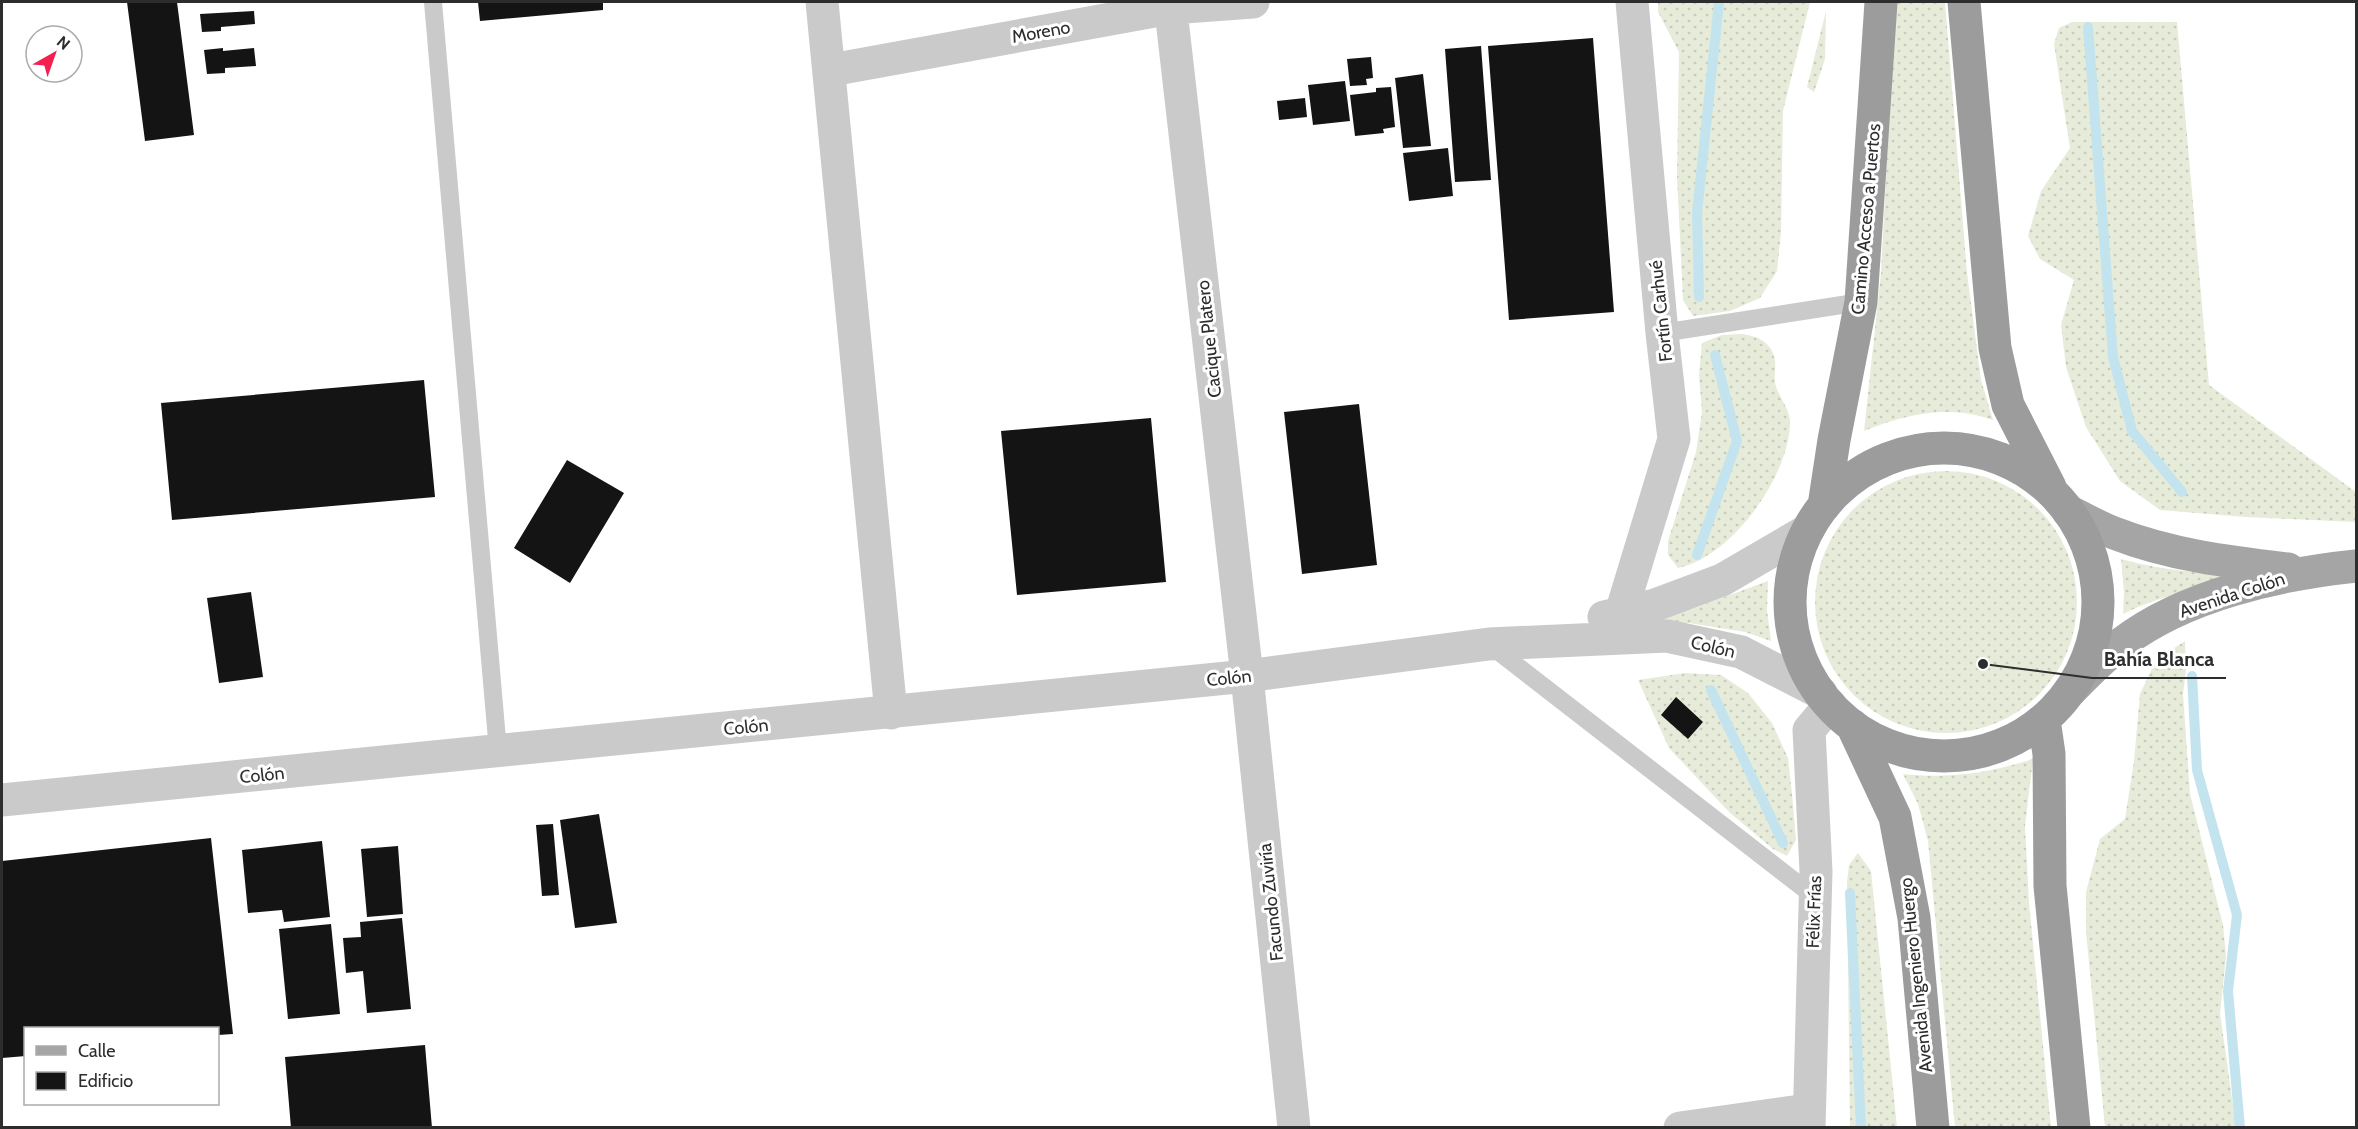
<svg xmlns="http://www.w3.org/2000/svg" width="2358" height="1129" font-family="Cabin,sans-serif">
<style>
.grass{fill:url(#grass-dots)}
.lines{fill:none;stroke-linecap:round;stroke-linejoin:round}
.stream{stroke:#c3e4ee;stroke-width:10}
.building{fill:#141414}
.service{stroke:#cacaca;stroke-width:18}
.minor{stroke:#cacaca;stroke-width:33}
.primary{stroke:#a5a5a5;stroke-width:33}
.trunk{stroke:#9c9c9c;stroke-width:33}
.labels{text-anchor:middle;stroke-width:6;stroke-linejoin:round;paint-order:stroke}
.street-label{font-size:18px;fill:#2d2d2d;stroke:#fff}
.leader{fill:none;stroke:#2d2d2d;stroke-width:2}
.callout-dot{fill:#2d2d2d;stroke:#fff;stroke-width:2}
.callout-label{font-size:20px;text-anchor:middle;font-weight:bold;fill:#2d2d2d;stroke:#fff;stroke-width:6;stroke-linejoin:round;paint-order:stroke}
</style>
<defs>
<pattern id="grass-dots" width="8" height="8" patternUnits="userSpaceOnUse" patternTransform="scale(1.5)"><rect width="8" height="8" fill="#e6ecd9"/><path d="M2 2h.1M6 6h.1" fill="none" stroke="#c6cbbb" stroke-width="1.8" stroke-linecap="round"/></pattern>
</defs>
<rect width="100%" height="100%" fill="#fff"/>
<path class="grass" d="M1658,2H1810L1783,111L1781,232L1777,271L1760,298L1730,311L1693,316L1683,300L1677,176L1679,52L1658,12Z
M1895,2H1945L1967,273L1981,380L1993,420C1949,404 1905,414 1864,431L1881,273Z
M1826,11L1825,59L1814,92L1807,87Z
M2072,22H2177L2209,385L2356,492V522L2246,517L2160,510L2120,481L2086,427L2066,367L2061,325L2074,280L2040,259L2028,236L2041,191L2070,148L2054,44L2059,28Z
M1742,334C1757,336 1772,342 1775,360C1776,368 1774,376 1775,383C1778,396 1790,409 1790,422C1790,475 1732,557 1678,568L1668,555V541L1696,452L1702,412L1699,375L1702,343L1722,335Z
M1815 602a131 131 0 1 1 262 0a131 131 0 1 1-262 0Z
M2121,559C2162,571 2203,573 2246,574C2205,587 2161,595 2123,614L2124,592Z
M1768,581L1767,610L1771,641L1745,632L1689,623L1622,626L1689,610Z
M2185,641L2186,671L2183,694L2190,794L2223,925L2226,956L2220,1013L2236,1127H2105L2086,932V892L2100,839L2125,819L2134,761L2140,694L2156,660Z
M1685,673L1721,675L1748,693L1772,723L1788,758L1792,794L1796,840L1787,856L1773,849L1729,812L1669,748L1638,680Z
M2033,759L2025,826L2029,903L2051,1127H1955L1928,841L1918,804L1903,774C1948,779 1990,773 2033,759Z
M1858,853L1871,871L1897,1127H1850L1847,881L1849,865Z"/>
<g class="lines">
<path class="stream" d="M2088,27L2113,357L2132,431L2182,492
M1699,297L1697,213L1719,2
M1697,555L1737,441L1715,355
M2192,676L2197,770L2237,915L2228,991L2240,1128
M1711,690L1783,843
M1850,893L1861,1128"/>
</g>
<path class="building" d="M127,2H177L194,135L145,141Z
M478,2H603V10L480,21Z
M254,11L255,24L221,27V31L202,32L200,14Z
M1593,38L1614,312L1509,320L1488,46Z
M1481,46L1491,180L1455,182L1445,49Z
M223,48V51L254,48L256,66L225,68V73L207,74L204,50Z
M1371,57L1373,78L1366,79L1367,85L1350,86L1347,59Z
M1423,74L1431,146L1403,148L1395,78Z
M1345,81L1350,121L1313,125L1308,85Z
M1391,87L1395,127L1383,129L1384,133L1355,136L1350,95L1376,92V88Z
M1305,98L1307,117L1279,120L1277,101Z
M1448,148L1453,196L1409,201L1403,153Z
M424,380L435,497L172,520L161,403Z
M1359,404L1377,565L1302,574L1284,412Z
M1151,418L1166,582L1017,595L1001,431Z
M567,460L624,493L570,583L514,548Z
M251,592L263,677L219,683L207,598Z
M1676,697L1703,722L1688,739L1661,715Z
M599,814L617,923L575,928L560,820Z
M553,824L559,895L542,896L536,825Z
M211,838L233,1034L218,1035V1028H26V1056L2,1058V861Z
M322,841L330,917L284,922L282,910L248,913L242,850Z
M398,846L403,914L367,917L361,849Z
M402,918L411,1009L367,1013L363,971L346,973L343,938L361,937L360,922Z
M331,924L340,1014L288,1019L279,929Z
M425,1045L432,1128H291L285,1057Z"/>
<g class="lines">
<path class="service" d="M433,2L498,751
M1662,333L1861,302
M1490,645L1815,897"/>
<path class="minor" d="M822,2L891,713
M1170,2L1247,676L1294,1128
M831,70L1171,8L1253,2
M1621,613L1674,439L1662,333L1632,2
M1604,617L1655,605L1722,580L1808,530
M2,800L1247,676L1489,644L1667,636L1741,652L1821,693
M1680,1128L1808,1110
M1809,1128L1816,871L1809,730L1830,705"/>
<path class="primary" d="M2068,511C2083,518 2098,527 2114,533C2170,555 2229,562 2288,569
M2071,690C2087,674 2103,657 2122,643C2185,595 2279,574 2356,566"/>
<path class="trunk" d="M1964,2L1995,348L2008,405L2050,487
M1790 602a154 154 0 1 1 308 0a154 154 0 1 1-308 0Z
M1824,506L1834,440L1861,302L1881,2
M2044,720L2049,754L2050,886L2074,1128
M1852,725L1895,817L1914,918L1933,1128"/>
</g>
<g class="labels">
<g class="street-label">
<text transform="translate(1041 32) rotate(-10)" y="6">Moreno</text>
<text transform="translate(1866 219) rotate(-85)" y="6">Camino Acceso a Puertos</text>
<text transform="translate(1661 311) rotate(-96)" y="6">Fortín Carhué</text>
<text transform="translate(1209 339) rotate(-96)" y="6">Cacique Platero</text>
<text transform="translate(2232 595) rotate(-18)" y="6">Avenida Colón</text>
<text transform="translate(1713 647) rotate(13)" y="6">Colón</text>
<text transform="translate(1229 678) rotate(-6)" y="6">Colón</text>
<text transform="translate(746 727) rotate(-6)" y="6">Colón</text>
<text transform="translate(262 775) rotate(-6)" y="6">Colón</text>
<text transform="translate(1271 902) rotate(-96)" y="6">Facundo Zuviría</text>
<text transform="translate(1814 912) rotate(-88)" y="6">Félix Frías</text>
<text transform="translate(1916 975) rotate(-96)" y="6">Avenida Ingeniero Huergo</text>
</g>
</g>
<path class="leader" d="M1983 664L2092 678H2226"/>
<circle class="callout-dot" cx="1983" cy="664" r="6"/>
<g class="callout-label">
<text x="2159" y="666">Bahía Blanca</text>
</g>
<rect width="2358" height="1129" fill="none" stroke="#2d2d2d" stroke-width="6"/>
<rect x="24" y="1027" width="195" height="78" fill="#ffffff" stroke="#ababab" stroke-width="1.5"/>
<rect x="36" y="1046" width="30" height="9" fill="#a5a5a5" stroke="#ababab" stroke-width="1.5"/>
<text x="78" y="1057" font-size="18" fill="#2d2d2d">Calle</text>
<rect x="36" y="1072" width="30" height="18" fill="#141414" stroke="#ababab" stroke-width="1.5"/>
<text x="78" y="1087" font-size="18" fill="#2d2d2d">Edificio</text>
<g transform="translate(54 54) rotate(40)"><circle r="28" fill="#ffffff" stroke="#ababab" stroke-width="1.5"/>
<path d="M0-4.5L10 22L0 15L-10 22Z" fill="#f32050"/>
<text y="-9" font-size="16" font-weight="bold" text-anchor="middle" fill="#2d2d2d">N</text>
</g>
</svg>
